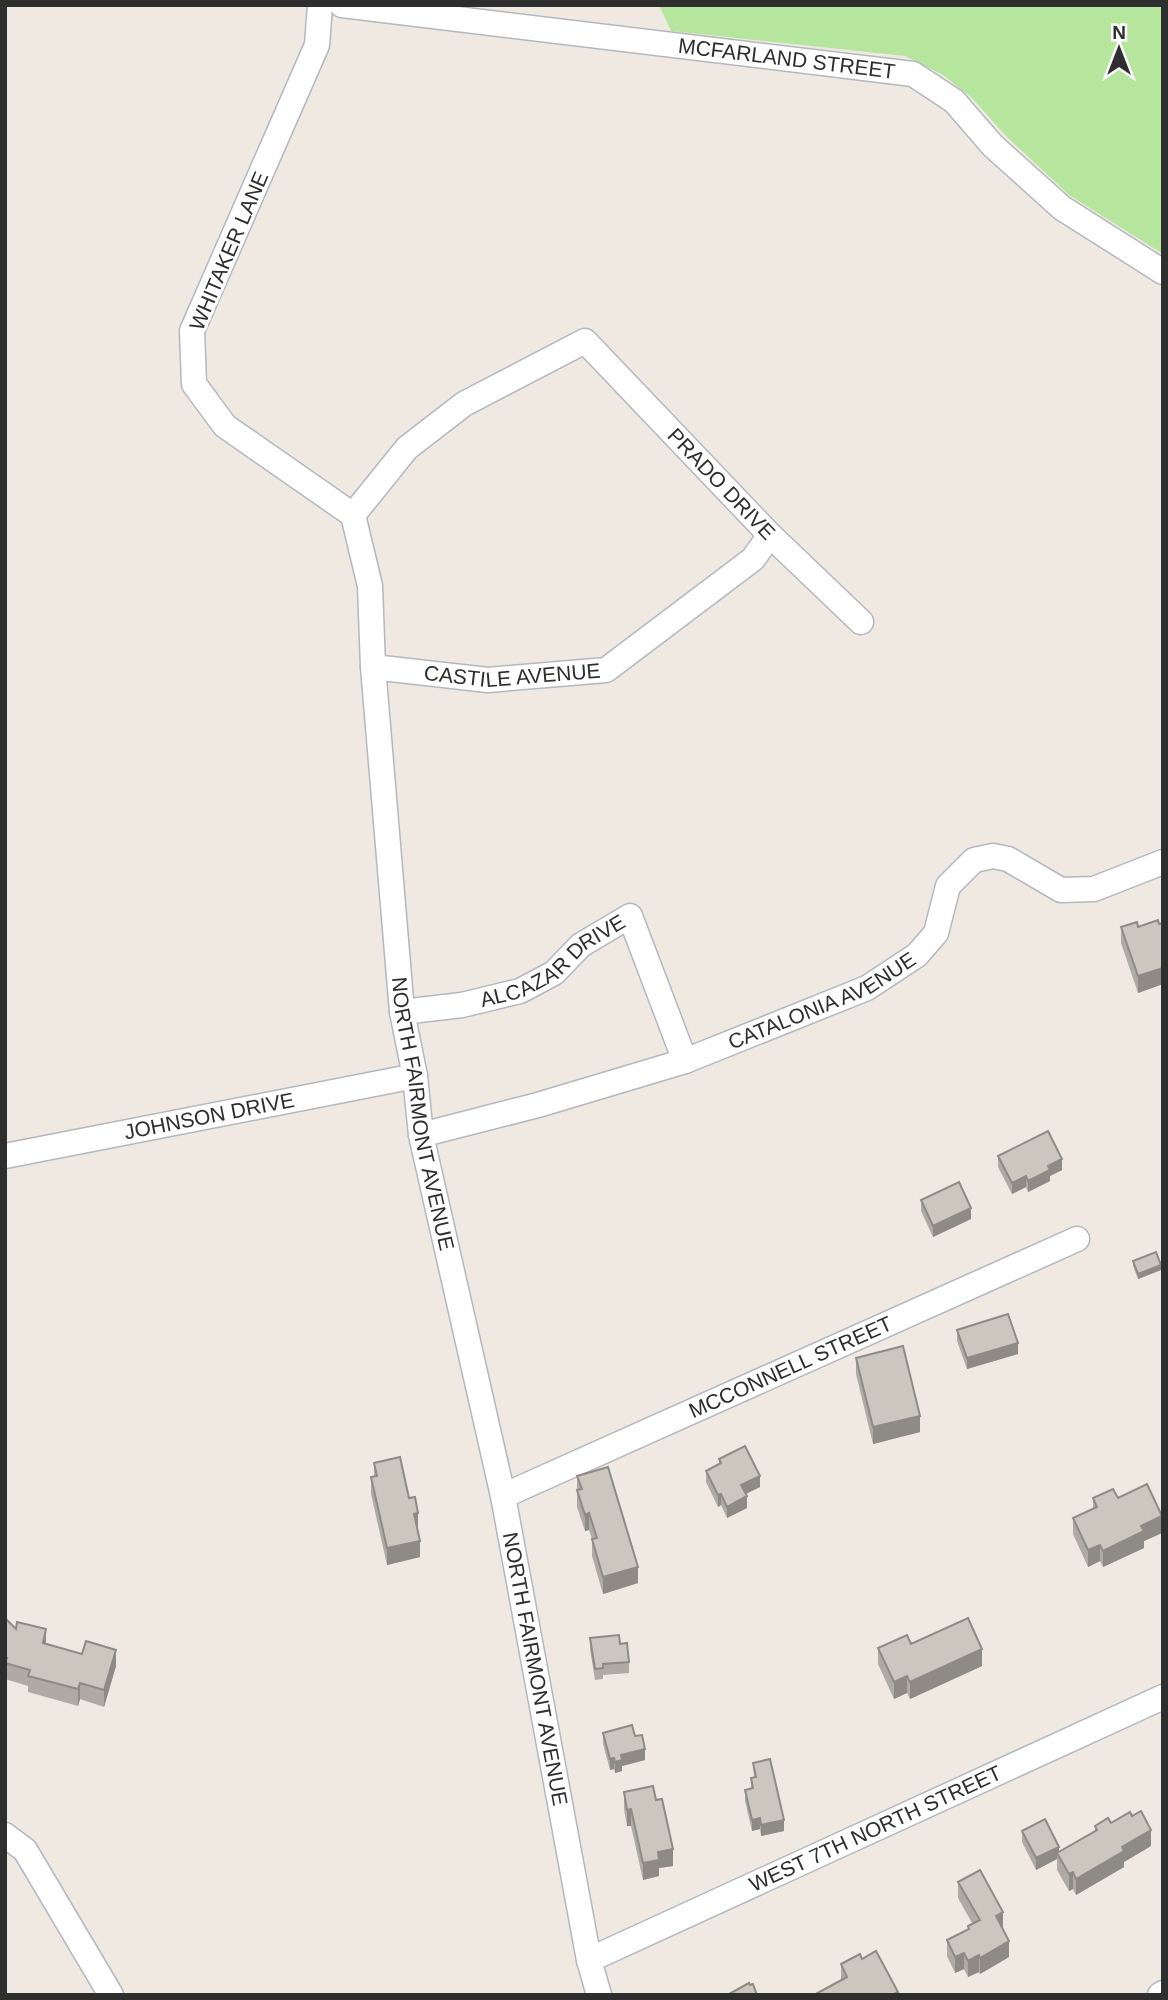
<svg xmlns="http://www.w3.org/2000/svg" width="1168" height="2000" font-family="Helvetica,sans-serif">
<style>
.green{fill:#b6e59e}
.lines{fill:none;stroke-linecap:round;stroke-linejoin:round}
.street-casing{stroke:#b4b7c1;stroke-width:27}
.street{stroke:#fff;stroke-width:24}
.wall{fill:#afaba4}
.shaded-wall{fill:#8e8b86}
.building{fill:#cbc7bf;stroke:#8e8b86;stroke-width:2}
.labels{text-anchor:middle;stroke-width:6;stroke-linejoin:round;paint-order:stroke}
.street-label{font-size:21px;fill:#2e2e2e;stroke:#fff}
</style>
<rect width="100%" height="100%" fill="#efe9e1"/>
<path class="green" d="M659,5H1163V254L1069,195L1006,136L972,98L943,75L905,56L671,31Z"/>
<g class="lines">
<defs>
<g id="street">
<path d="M320,5L317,45L192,331L194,384L225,426L353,515"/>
<path id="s1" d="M342,5L913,74L954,101L993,146L1062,208L1163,272"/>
<path id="s2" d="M353,515L370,586L373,667L402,1012L415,1076L421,1135L503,1496L589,1960L599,1995"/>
<path id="s3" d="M353,515L407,448L464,404L585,341L770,535L861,622"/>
<path id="s4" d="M373,667L488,680L606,670L753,559L770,535"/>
<path id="s5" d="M402,1012L462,1005L520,991L554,973L581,945L630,916L685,1061"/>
<path id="s6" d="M421,1135L538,1105L685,1061L867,988L917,955L936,933L948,886L974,860L993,856L1008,859L1061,890L1094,889L1163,862"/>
<path id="s7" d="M5,1156L415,1076"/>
<path id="s8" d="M503,1496L1077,1239"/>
<path d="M5,1835L25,1850L111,1995"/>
<path id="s9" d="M589,1960L1163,1697"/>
<path d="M1160,1995L1163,1993"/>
</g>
</defs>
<use href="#street" class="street-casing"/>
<use href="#street" class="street"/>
</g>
<path class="wall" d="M1163,923V984L1138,993L1121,943V927H1138Z
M998,1156L1062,1170L1050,1176V1181L1028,1192L1026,1187L1012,1194L998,1167Z
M921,1200L971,1219L933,1237L921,1211Z
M1133,1261L1161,1270L1138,1279L1133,1266Z
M957,1330L1018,1354L967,1369L957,1341Z
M856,1358L920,1432L873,1444L856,1374Z
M719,1459L760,1487L746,1494L747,1508L727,1518L721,1505L718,1507L706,1482V1471L719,1464Z
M374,1463L409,1498L418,1530H417L420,1557L387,1565L371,1494V1477L374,1476Z
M577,1476L638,1583L603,1594L592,1556V1539L589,1530L585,1531L577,1507Z
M1093,1498H1118L1162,1533L1144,1541V1548L1103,1567L1100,1561L1088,1567L1073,1534V1518L1093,1509Z
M5,1618L16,1629L46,1643L116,1666L104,1707L80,1699L78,1706L28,1692V1686L5,1679Z
M590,1638L620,1644L629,1662V1673L603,1675V1679L595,1680L590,1649Z
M911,1644L982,1666L910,1699L907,1693L894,1699L878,1664V1648Z
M603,1733L635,1736L645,1760L622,1766V1771L615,1773L614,1769L610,1770L603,1744Z
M753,1763L784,1831L761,1836L760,1829L752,1831L745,1801V1790L751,1789V1778H754Z
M624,1792L656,1800L673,1866L659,1868V1876L643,1880L631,1826H627L624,1809Z
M1111,1823L1151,1846L1124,1862V1867L1076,1895L1073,1889L1069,1891L1057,1870V1859L1036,1870L1022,1842V1831L1059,1852L1095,1831V1826Z
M958,1882L1003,1929L1009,1957L980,1974L979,1972L968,1977L964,1969L955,1973L947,1956V1940L968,1929V1926L972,1923L958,1898Z
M862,1959L898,1995L841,1980V1964Z"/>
<path class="shaded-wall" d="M1163,968V984L1138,993V976Z
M1062,1159V1170L1050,1176V1181L1028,1192V1181L1048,1166Z
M1026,1176V1187L1012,1194V1183Z
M971,1208V1219L933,1237V1226Z
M1161,1265V1270L1138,1279V1274Z
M1018,1343V1354L967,1369V1358Z
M920,1416V1432L873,1444V1427Z
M760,1476V1487L741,1496V1485Z
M721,1494V1505L718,1507V1495Z
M747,1496V1508L727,1518V1507Z
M418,1513V1530L414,1531V1514Z
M589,1513V1530L585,1531V1515Z
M1162,1516V1533L1144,1541V1548L1103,1567V1551L1141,1526Z
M420,1541V1557L387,1565V1548Z
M1100,1545V1561L1088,1567V1550Z
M638,1567V1583L603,1594V1577Z
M46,1629V1645L43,1643Z
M982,1649V1666L910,1699V1682Z
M116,1650V1666L104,1707V1690Z
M907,1676V1693L894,1699V1682Z
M80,1683V1699L78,1706V1689Z
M645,1749V1760L622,1766V1771L615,1773V1762L621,1755Z
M614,1758V1769L610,1770V1759Z
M631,1809V1826H627V1810Z
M760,1818V1829L752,1831V1820Z
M784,1820V1831L761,1836V1825Z
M1151,1830V1846L1124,1862V1867L1076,1895V1879L1122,1847Z
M1059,1847V1857L1057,1853V1859L1036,1870V1858Z
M673,1849V1866L659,1868V1876L643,1880V1863L658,1852Z
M1073,1872V1889L1069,1891V1874Z
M1003,1912V1929L996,1916Z
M1009,1941V1957L980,1974V1958Z
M964,1953V1969L955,1973V1957Z
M979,1955V1972L968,1977V1961Z"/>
<path class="building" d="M1158,920L1159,924L1163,923V968L1138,976L1121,927L1137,922L1138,927Z
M1048,1131L1062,1159L1048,1166L1050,1170L1028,1181L1026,1176L1012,1183L998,1156Z
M959,1182L971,1208L933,1226L921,1200Z
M1156,1252L1161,1265L1138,1274L1133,1261Z
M1008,1314L1018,1343L967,1358L957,1330Z
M903,1346L920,1416L873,1427L856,1358Z
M745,1446L760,1476L741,1485L747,1496L727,1507L721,1494L718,1495L706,1471L721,1463L719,1459Z
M400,1457L409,1498L415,1497L418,1513L414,1514L420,1541L387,1548L371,1477L377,1476L374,1463Z
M608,1467L638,1567L603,1577L592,1539L597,1538L589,1513L585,1515L577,1490L582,1489L577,1476Z
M1147,1484L1162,1516L1141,1526L1144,1531L1103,1551L1100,1545L1088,1550L1073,1518L1097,1507L1093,1498L1113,1489L1118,1498Z
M5,1618L16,1629L17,1622L46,1629L43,1643L82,1654L86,1641L116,1650L104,1690L80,1683L78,1689L28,1676L30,1670L5,1663L7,1658L5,1657Z
M968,1618L982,1649L910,1682L907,1676L894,1682L878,1648L907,1635L911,1644Z
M619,1635L620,1644L627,1643L629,1662L603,1664V1668L595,1669L590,1638Z
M632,1725L635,1736L642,1735L645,1749L621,1755L622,1760L615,1762L614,1758L610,1759L603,1733Z
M770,1759L784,1820L761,1825L760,1818L752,1820L745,1790L753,1788L751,1778L756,1777L753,1763Z
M653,1786L656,1800L662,1799L673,1849L658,1852L659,1860L643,1863L631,1809L627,1810L624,1792Z
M1141,1811L1151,1830L1122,1847L1124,1851L1076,1879L1073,1872L1069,1874L1057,1853L1097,1830L1095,1826L1108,1818L1111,1823L1130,1812L1132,1816Z
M1045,1819L1059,1847L1036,1858L1022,1831Z
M980,1870L1003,1912L996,1916L1009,1941L980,1958L979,1955L968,1961L964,1953L955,1957L947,1940L969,1929L968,1926L980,1920L958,1882Z
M876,1951L898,1992L892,1995H814L847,1977L841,1964L860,1954L862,1959Z
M749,1983L750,1985L753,1984L757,1995H730L729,1994Z"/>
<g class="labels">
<g class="street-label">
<text dy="7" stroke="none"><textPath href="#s1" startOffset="448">MCFARLAND STREET</textPath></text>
<text transform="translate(229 251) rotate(-67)" y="7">WHITAKER LANE</text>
<text dy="7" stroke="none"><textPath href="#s3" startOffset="492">PRADO DRIVE</textPath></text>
<text dy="7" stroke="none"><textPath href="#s4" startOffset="140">CASTILE AVENUE</textPath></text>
<text dy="7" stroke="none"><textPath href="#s5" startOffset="163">ALCAZAR DRIVE</textPath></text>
<text dy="7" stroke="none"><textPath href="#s6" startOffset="424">CATALONIA AVENUE</textPath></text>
<text dy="7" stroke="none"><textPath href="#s2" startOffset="604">NORTH FAIRMONT AVENUE</textPath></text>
<text dy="7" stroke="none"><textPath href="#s7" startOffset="208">JOHNSON DRIVE</textPath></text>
<text dy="7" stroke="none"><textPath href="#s8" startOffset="315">MCCONNELL STREET</textPath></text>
<text dy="7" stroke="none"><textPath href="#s2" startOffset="1171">NORTH FAIRMONT AVENUE</textPath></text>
<text dy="7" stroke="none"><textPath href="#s9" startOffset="315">WEST 7TH NORTH STREET</textPath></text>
</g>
</g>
<rect width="1168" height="2000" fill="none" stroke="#2e2e2e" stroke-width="14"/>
<g transform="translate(1119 49)" stroke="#ffffff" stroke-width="5" paint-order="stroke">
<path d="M0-5L12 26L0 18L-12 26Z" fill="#2e2e2e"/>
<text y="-10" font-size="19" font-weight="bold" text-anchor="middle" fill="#2e2e2e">N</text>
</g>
</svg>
